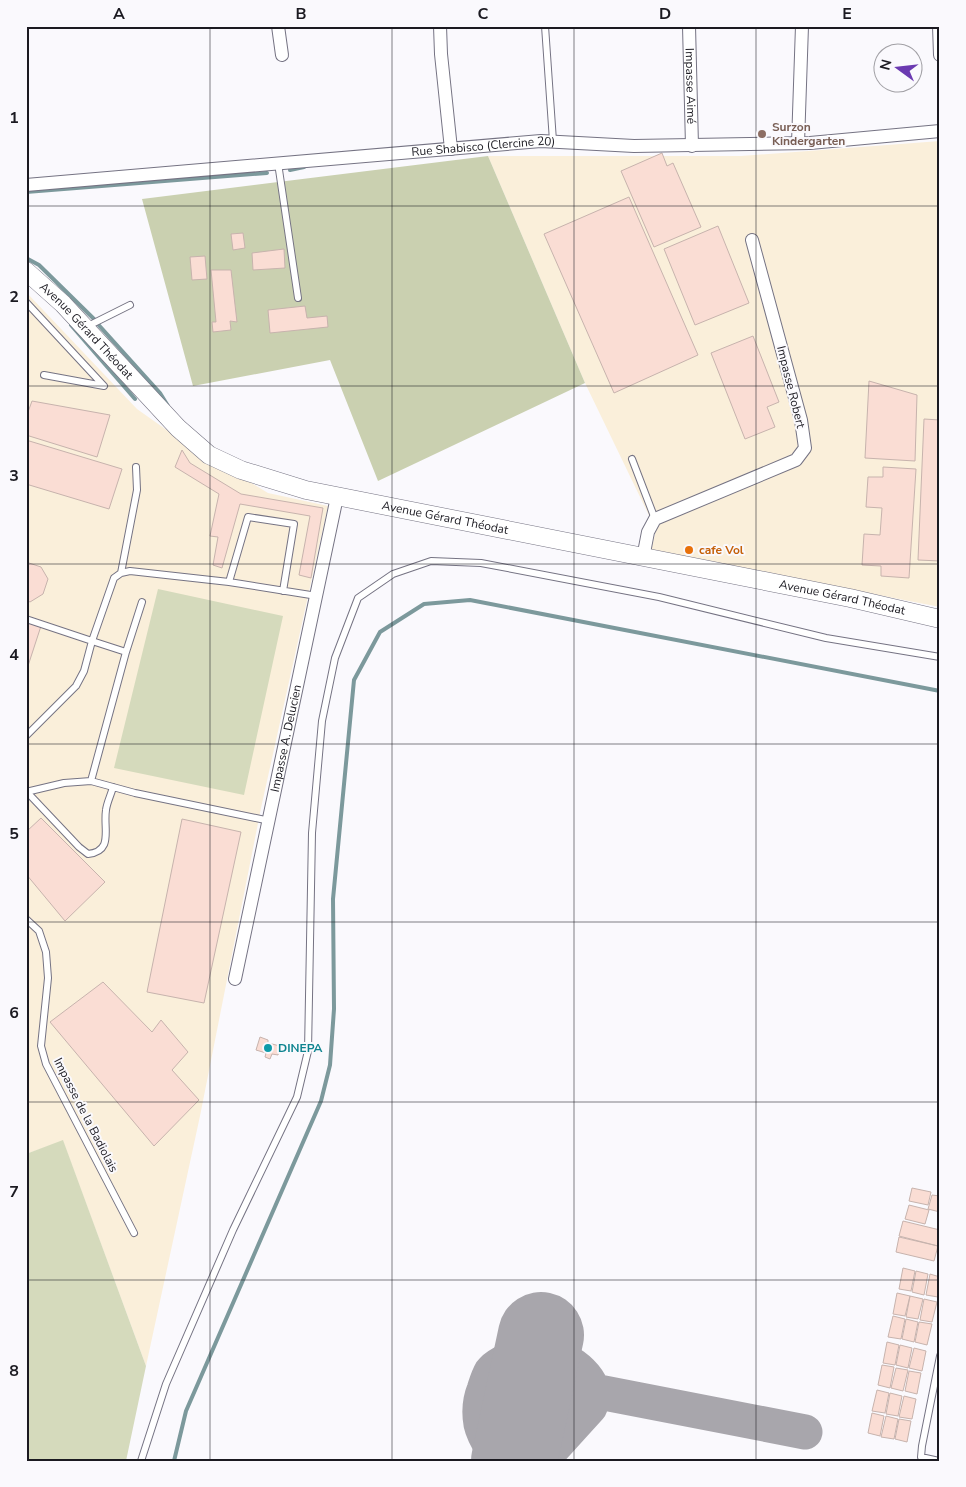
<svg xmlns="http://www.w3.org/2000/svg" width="966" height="1487" font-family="'Nunito Sans',sans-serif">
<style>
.industrial{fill:#faefda}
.green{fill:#d5dabc}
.forest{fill:#cad0b0}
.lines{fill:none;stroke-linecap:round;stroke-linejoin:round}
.stream{stroke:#7c999c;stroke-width:4}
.taxiway{stroke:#a8a6ac;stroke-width:35}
.runway{stroke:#a8a6ac;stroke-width:86}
.building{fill:#faddd4;stroke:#c7b3ad}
.lane-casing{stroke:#757383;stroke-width:8}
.street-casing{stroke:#757383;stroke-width:14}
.secondary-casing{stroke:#757383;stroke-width:19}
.lane{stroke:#fff;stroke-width:6}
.street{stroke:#fff;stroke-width:12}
.secondary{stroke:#fff;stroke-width:18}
.grid{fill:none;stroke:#1b1a21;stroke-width:1;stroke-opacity:0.55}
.education-dot{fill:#8d6e63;stroke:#faf9fd;stroke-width:2}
.food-dot{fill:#e8710a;stroke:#faf9fd;stroke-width:2}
.culture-dot{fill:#0f9aa8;stroke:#faf9fd;stroke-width:2}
.labels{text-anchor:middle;stroke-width:4;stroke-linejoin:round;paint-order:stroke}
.street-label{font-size:12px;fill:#1b1a21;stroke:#faf9fd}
.education-label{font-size:12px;font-weight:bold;fill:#785e54;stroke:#faf9fd;text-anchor:start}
.food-label{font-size:12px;font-weight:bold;fill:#c56008;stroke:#faf9fd;text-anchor:start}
.culture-label{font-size:12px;font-weight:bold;fill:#0d838f;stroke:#faf9fd;text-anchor:start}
.neatline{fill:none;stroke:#1b1a21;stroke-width:2}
.grid-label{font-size:16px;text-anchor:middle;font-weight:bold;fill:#1b1a21}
</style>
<rect width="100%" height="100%" fill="#faf9fd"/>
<path class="industrial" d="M940,141V607L651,551L656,530L585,383L488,156H741Z
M26,292L137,409L178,438L268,493L328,506L261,808L200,1116L146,1366L63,1141L26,1154Z"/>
<path class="green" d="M158,589L283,616L244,795L114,768Z
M63,1140L146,1366L126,1461H26V1154Z"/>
<path class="forest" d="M488,156L585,383L378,481L330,360L193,386L142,199Z"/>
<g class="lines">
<path class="stream" d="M290,170L304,167
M26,192L267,173
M26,258L39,265L95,320
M96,322L160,393L168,406
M71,325L135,399
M174,1461L186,1411L321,1101L330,1065L334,1009L333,899L354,680L380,632L424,604L470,600L940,691"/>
<path class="taxiway" d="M532,1379L805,1432
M500,1461C493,1448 484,1438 481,1424C479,1413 480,1400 484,1390C486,1384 488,1377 491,1372C496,1365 506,1361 514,1358C521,1356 532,1351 540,1352C562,1355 589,1371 594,1395L590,1407L541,1461"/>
<path class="runway" d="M514,1461L541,1335"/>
</g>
<path class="building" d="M662,153L667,166L673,163L701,227L654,247L621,171Z
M629,197L698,355L614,393L544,234Z
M718,226L749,303L695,325L664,249Z
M243,233L245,248L233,250L231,234Z
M284,249L285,268L253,270L252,253Z
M205,256L207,279L192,280L190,257Z
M211,270H231L237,322L230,321L231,330L213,332L212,322H216Z
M305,306L307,318L327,316L328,327L270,333L268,310Z
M753,336L779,402L767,407L775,427L745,439L711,353Z
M869,381L917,395L915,461L865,458Z
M32,401L110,415L97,457L26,435V412H28Z
M924,419L940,420V561L918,560Z
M26,440L122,469L109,509L26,484Z
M182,450L190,463L241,494L323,508L311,578L299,575L310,516L240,504L222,568L213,565L218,537L210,536L219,494L175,467Z
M883,467L916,469L909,578L881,576V566L862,565L864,534L880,535L882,508L866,507L868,477H883Z
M26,562L41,567L48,579L43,594L30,602L26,600Z
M26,621L41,626L26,672Z
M41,818L105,882L65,921L26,874V832Z
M182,819L241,832L204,1003L147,992Z
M103,982L152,1032L161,1020L188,1052L172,1070L199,1100L154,1146L50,1022Z
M260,1037L268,1040V1043L280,1046L278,1055L272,1054L270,1059L265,1057L266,1053L256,1050Z
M912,1188L931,1192L928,1205L909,1201Z
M932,1195L940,1196V1212L928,1209Z
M909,1205L929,1210L925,1224L905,1219Z
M903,1221L940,1230L938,1246L899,1236Z
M899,1237L938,1246L934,1261L896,1252Z
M903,1268L915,1271L911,1291L899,1289Z
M916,1271L928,1274L924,1295L912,1292Z
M930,1274L940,1277L938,1297L926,1295Z
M897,1293L910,1296L905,1316L893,1314Z
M910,1296L923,1299L918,1319L906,1317Z
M924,1299L937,1302L932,1322L920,1320Z
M893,1316L905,1319L901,1339L888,1337Z
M906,1319L918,1322L914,1342L902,1339Z
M919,1322L932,1324L927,1345L915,1342Z
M887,1342L899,1345L895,1365L883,1363Z
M900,1345L912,1348L908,1368L896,1365Z
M914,1348L926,1351L922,1371L909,1368Z
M882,1365L894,1367L890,1388L878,1385Z
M896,1368L908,1370L903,1391L891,1388Z
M909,1371L921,1373L917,1394L905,1391Z
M877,1390L889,1393L885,1413L872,1411Z
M890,1393L902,1396L898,1416L886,1414Z
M904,1396L916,1399L912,1419L899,1417Z
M872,1413L884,1416L880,1436L868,1433Z
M886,1416L898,1419L894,1439L881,1437Z
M899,1419L911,1421L907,1442L895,1439Z"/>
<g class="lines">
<defs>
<path id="lane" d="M545,26L553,141
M278,163L298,298
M26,302L104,386L44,375
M86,327L130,305
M632,459L655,519
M121,573L137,490L136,467
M229,582L248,517L294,524L283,591
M26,619L92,641L114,578L121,573L130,571L229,582L317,596
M126,652L142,602
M26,736L76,686L84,671L92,641L126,652L91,781
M26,792L64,783L91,781L135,793L270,821
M27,792L79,847L88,854C114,851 103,829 106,810C107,802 111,795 113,787
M26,919L39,931L46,952L48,978L41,1046L46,1064L134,1233
M141,1461L166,1384L233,1230L297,1097L308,1051L312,833L322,721L335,658L358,598L393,574L431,561L481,563L659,597L826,638L940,657
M939,1461L921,1457L922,1446L940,1356"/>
<g id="street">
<path d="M278,26L282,55"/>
<path d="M440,26L441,54L451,149"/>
<path id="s1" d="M689,26L692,146"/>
<path d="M939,26L940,55"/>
<path d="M798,143L802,26"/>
<path id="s2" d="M26,185L541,141L634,146L810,143L940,131"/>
<path d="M643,558L648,532L655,519L796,460L805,448L801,420L752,240"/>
<path id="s3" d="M235,979L337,497"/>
</g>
<g id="secondary">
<path id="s4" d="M26,271L63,304L178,428L209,455L241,470L306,490L850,598L940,619"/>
</g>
</defs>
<use href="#lane" class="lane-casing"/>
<use href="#street" class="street-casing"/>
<use href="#secondary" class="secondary-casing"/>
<use href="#lane" class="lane"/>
<use href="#street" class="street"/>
<use href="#secondary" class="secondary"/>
</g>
<path class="grid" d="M210,26V1461M392,26V1461M574,26V1461M756,26V1461M26,206H940M26,386H940M26,564H940M26,744H940M26,922H940M26,1102H940M26,1280H940"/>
<circle class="education-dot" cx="762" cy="134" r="5"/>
<circle class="food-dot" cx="689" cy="550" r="5"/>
<circle class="culture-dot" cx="268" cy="1048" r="5"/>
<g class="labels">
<g class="street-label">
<text dy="4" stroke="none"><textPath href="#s1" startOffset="60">Impasse Aimé</textPath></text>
<text dy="4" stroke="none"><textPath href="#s2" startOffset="459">Rue Shabisco (Clercine 20)</textPath></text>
<text dy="4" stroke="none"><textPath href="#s4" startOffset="85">Avenue Gérard Théodat</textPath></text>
<text transform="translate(791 387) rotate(76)" y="4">Impasse Robert</text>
<text dy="4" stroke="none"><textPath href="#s4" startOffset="505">Avenue Gérard Théodat</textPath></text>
<text dy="4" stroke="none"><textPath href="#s4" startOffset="910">Avenue Gérard Théodat</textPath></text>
<text dy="4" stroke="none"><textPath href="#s3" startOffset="246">Impasse A. Delucien</textPath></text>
<text transform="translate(86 1115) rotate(63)" y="4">Impasse de la Badiolais</text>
</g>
<g class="education-label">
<text x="772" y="131">Surzon<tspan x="772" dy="14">Kindergarten</tspan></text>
</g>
<g class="food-label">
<text x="699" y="554">cafe Vol</text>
</g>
<g class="culture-label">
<text x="278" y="1052">DINEPA</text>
</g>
</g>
<rect width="966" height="1487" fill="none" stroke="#faf9fd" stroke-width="55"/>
<g transform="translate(898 68) rotate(285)"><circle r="24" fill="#faf9fd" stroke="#a1a0a5"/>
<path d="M0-4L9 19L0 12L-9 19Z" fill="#6b3ab1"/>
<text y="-8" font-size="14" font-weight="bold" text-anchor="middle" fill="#1b1a21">N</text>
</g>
<rect x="28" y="28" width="910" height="1432" class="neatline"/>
<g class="grid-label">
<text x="119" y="19">A</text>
<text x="301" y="19">B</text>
<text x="483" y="19">C</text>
<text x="665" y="19">D</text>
<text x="847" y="19">E</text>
<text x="14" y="123">1</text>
<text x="14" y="302">2</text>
<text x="14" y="481">3</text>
<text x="14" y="660">4</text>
<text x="14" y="839">5</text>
<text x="14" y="1018">6</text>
<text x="14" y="1197">7</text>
<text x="14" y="1376">8</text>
</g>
</svg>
